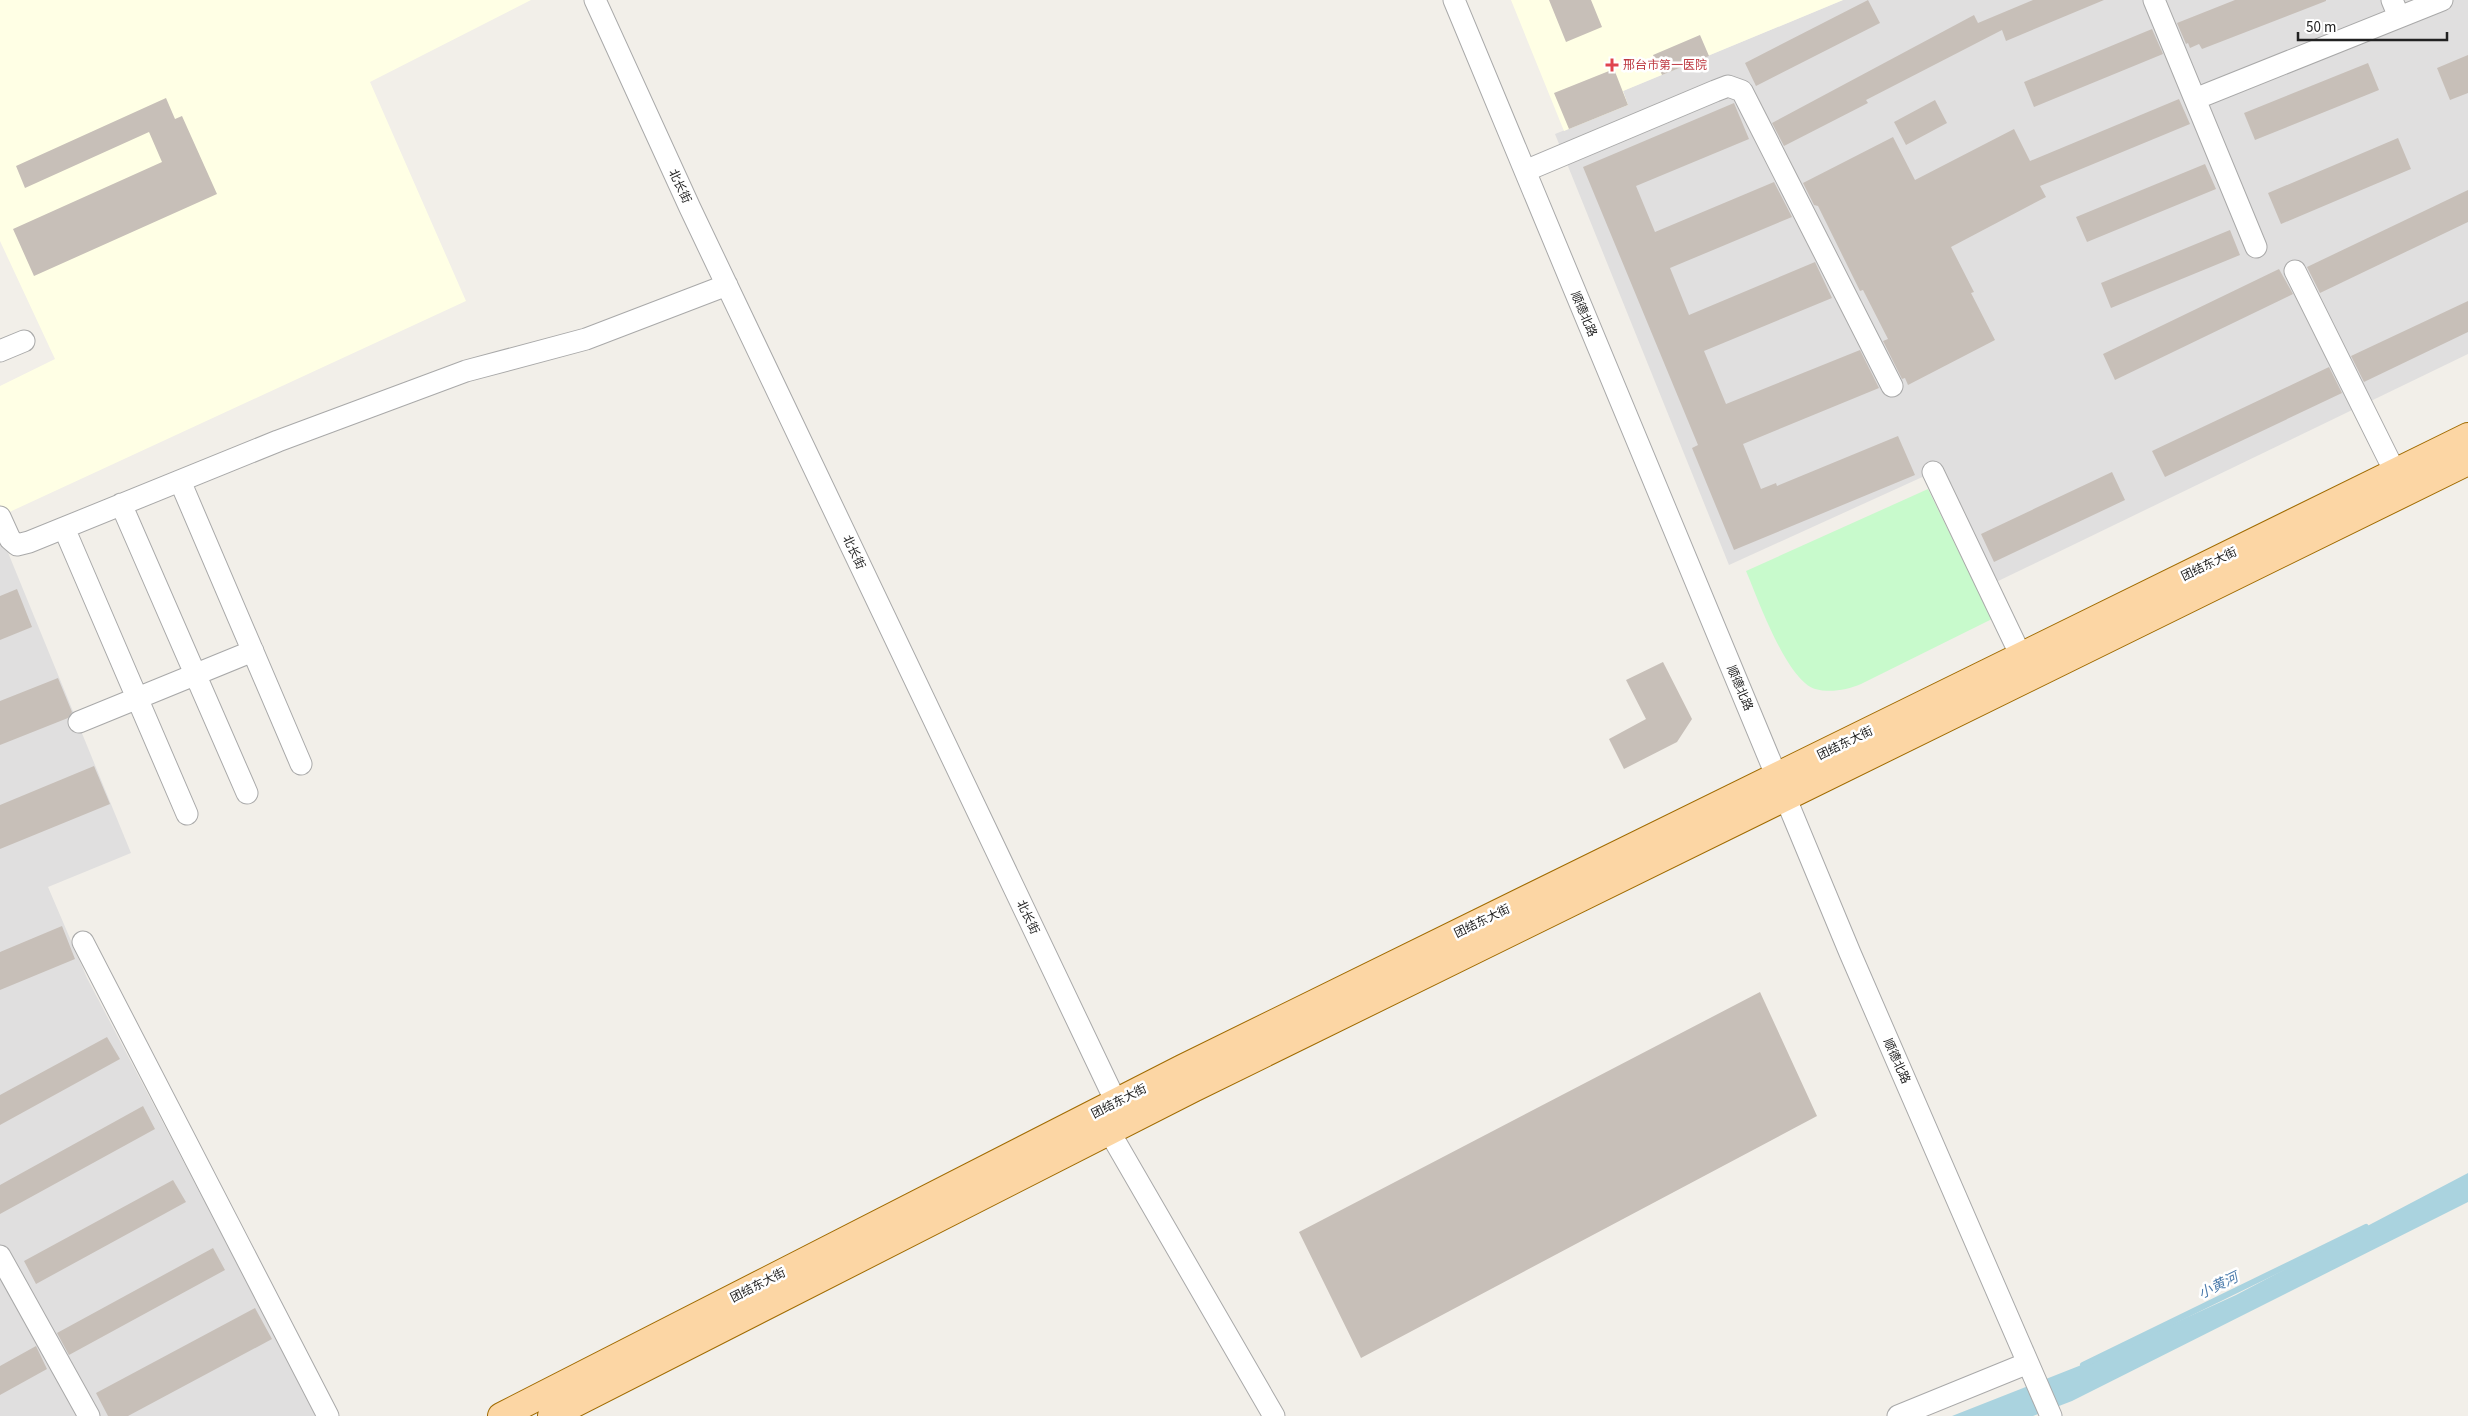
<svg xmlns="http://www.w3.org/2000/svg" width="2468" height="1416" font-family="'Source Sans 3','Noto Sans SC',sans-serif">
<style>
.residential{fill:#e0dfdf}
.education{fill:#ffffe5}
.park{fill:#c8facc}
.water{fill:#aad3df}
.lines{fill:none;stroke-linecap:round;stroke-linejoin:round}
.stream{stroke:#aad3df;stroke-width:6}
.building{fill:#c7bfb8}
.minor-casing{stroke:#a9a9a9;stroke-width:23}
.major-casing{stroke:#a06b00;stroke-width:28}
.minor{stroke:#fff;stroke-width:21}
.major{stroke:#fcd6a4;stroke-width:26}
.health-dot{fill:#e0444e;stroke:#fff;stroke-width:2}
.labels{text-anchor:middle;stroke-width:5;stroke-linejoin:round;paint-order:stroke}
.health-label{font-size:12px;fill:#be3a42;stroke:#fff;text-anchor:start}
.street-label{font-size:12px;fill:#222;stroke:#fff}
.water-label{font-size:14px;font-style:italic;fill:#4a7aab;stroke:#fff}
</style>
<rect width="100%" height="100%" fill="#f2efe9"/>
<path class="residential" d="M1843,0H2468V354L1994,583L1940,469L1729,565L1555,134L1628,105L1623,91Z
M0,533L131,853L48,887L87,978L317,1416H0Z"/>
<path class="education" d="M0,0H531L370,82L466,301L3,515L0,504V386L55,359L0,241Z
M1511,0H1843L1623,91L1628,105L1564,131Z"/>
<path class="park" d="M1928,489L1992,619L1861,684C1847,690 1830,693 1815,689C1786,679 1758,599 1746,571Z"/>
<path class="water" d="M2468,1173V1202L2072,1401L2033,1416H1952L2089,1362L2236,1295Z"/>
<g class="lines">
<path class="stream" d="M2083,1365L2366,1227"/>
</g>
<path class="building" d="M1549,0H1591L1602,27L1566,42Z
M1868,0L1880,23L1756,86L1745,63Z
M2033,0H2104L2006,41L2002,30L1866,100L1868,103L1784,146L1772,123L1974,15L1978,23Z
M2235,0H2326V1L2202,49L2199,44L2190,48L2188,43L2186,44L2177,23Z
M2152,29L2163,54L2034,107L2024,82Z
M1700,35L1709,56L1662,75L1653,55Z
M2468,55V93L2450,100L2437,68Z
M2368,63L2379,90L2255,140L2244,113Z
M1614,69L1628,105L1569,129L1554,93Z
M166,98L175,119L182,116L217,194L34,276L13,229L162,162L149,132L25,188L16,166Z
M2179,99L2190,124L2040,186L2046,197L1951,247L1974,292L1971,293L1995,340L1908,385L1905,378L1902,379L1883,341L1888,339L1863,290L1860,291L1818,206L1814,205L1803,183L1893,137L1915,180L2014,129L2030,161Z
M1935,100L1947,123L1906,145L1894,122Z
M1734,103L1749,139L1636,186L1655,232L1774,182L1792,217L1670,268L1689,315L1815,262L1832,298L1704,351L1726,404L1860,350L1879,388L1743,444L1761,489L1776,483L1777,486L1898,436L1915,475L1734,550L1692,448L1698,445L1583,167Z
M2398,138L2411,169L2281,224L2268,193Z
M2205,164L2216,189L2087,242L2076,217Z
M2468,190V222L2320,293L2307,267Z
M2230,230L2240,255L2111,308L2101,283Z
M2279,269L2293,294L2115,380L2103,354Z
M2468,301V332L2364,382L2351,356Z
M2329,367L2342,393L2165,477L2152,451Z
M2112,472L2125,500L1994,562L1981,534Z
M17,589L32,627L0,640V596Z
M1663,662L1692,719L1677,742L1624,769L1609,739L1646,719L1626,680Z
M58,678L72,712L68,718L0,745V701Z
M94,766L110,804L0,849V805Z
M62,926L75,959L0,990V952Z
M1760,992L1817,1116L1361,1358L1299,1232Z
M107,1037L120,1059L0,1125V1095Z
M143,1106L155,1129L0,1214V1185Z
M173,1180L186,1202L36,1284L24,1261Z
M213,1248L225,1270L69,1355L57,1333Z
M255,1308L272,1339L128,1416H108L96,1393Z
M36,1346L47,1369L0,1395V1366Z"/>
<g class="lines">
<defs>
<path id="minor" d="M595,0L690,208L1116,1102
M1454,0L1850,953L2051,1416
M2154,0L2256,247
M2392,0L2399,17
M2195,99L2442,0
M1525,171L1715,91L1728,86L1742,91L1892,386
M2295,271L2395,472
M0,351L24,341
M1933,472L2021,656
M180,481L301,764
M121,504L247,793
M0,517L10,539L17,545L29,542L278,441L466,371L586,339L727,285
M64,528L187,814
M79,722L253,651
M83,942L328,1416
M1109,1131L1274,1416
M0,1256L89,1416
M1898,1416L2028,1363"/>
<path id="major" d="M501,1416L1182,1068L2468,436
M551,1416L1193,1089L2468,462"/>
</defs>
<use href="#minor" class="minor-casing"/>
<use href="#major" class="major-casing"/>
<use href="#minor" class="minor"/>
<use href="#major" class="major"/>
</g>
<path class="health-dot" d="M1609.5 57.5h5v5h5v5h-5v5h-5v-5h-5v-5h5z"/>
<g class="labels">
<g class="health-label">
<text x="1623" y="69">邢台市第一医院</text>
</g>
<g class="street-label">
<text transform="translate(680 186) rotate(65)" y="4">北长街</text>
<text transform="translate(1584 314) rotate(67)" y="4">顺德北路</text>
<text transform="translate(854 552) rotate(65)" y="4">北长街</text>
<text transform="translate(2209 564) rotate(-26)" y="4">团结东大街</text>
<text transform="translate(1740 688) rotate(67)" y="4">顺德北路</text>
<text transform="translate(1845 743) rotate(-26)" y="4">团结东大街</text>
<text transform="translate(1028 917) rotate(65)" y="4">北长街</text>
<text transform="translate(1482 921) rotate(-26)" y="4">团结东大街</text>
<text transform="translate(1897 1061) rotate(66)" y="4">顺德北路</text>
<text transform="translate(1119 1101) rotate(-27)" y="4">团结东大街</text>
<text transform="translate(758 1285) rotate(-27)" y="4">团结东大街</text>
</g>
<g class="water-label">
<text transform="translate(2218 1285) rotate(-26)" y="5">小黄河</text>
</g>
</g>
<path d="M2298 32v8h149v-8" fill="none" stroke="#222222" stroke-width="2.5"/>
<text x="2306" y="32" font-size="15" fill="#222222" stroke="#ffffff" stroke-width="4" paint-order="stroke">50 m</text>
</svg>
